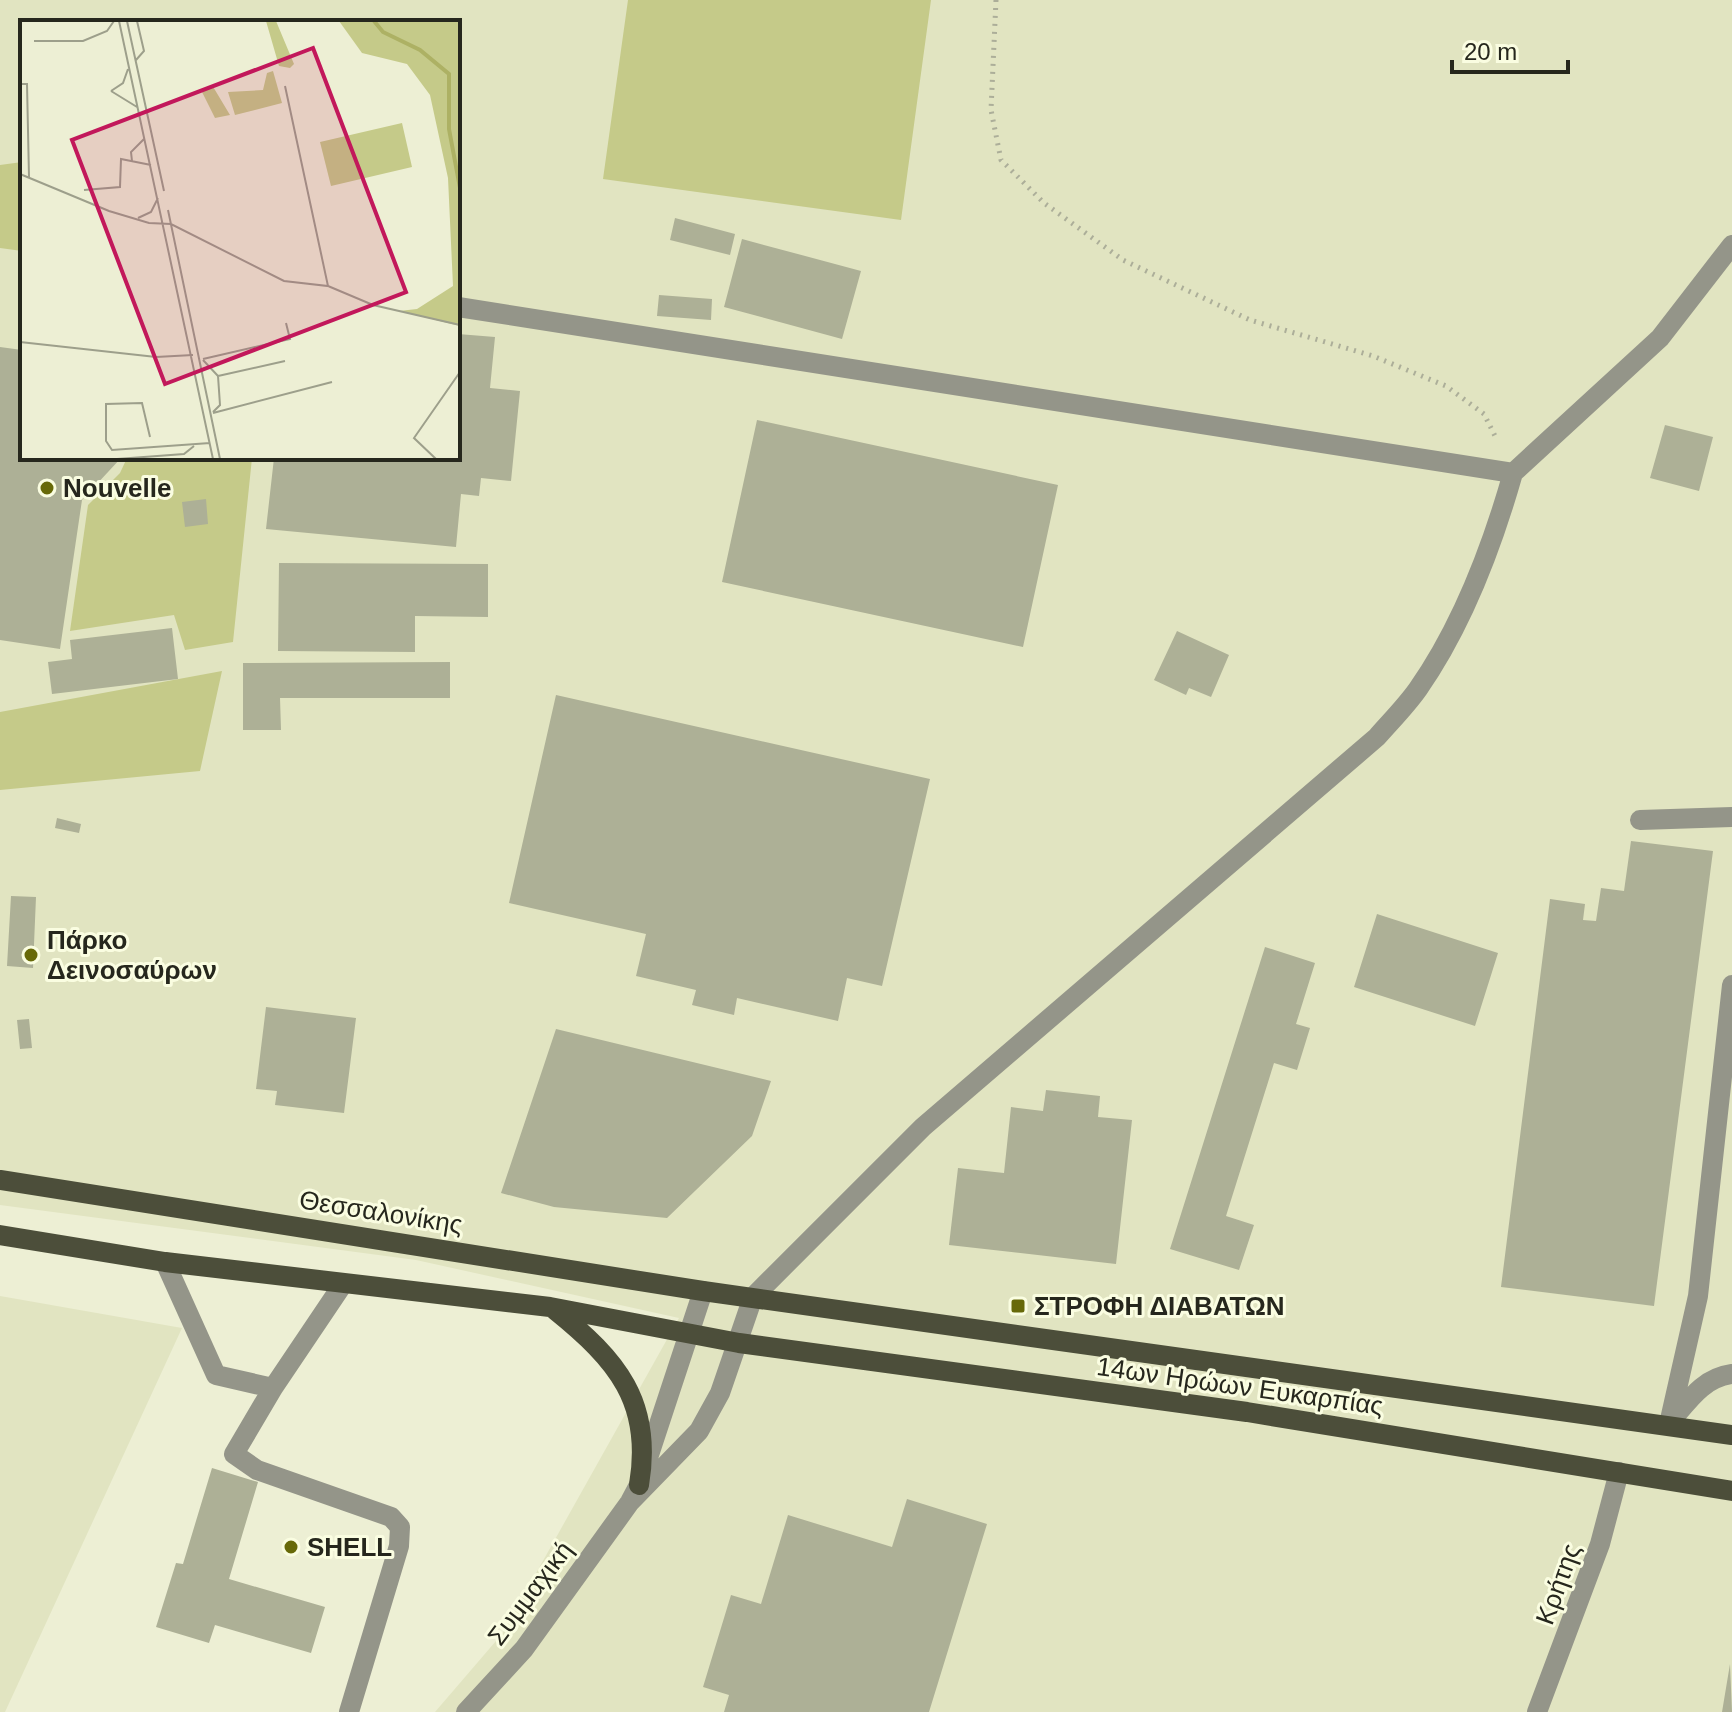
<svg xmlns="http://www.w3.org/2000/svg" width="1732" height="1712" font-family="Helvetica,sans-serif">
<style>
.built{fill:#e1e4c1;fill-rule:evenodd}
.green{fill:#c5ca89}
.building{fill:#adb096}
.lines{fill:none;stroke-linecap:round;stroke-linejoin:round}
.path{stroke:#acae99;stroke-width:5;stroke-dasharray:2 6;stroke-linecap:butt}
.minor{stroke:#949589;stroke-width:20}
.major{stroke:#4c4e3a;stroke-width:20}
.poi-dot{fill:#676908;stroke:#fafde1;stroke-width:3}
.labels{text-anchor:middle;stroke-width:6;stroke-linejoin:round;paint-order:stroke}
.poi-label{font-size:26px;font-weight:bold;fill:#26271d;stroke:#fafde1;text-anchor:start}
.street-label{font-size:26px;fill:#26271d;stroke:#fafde1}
.inset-river{fill:none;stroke:#adb164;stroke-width:4}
.inset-road{fill:none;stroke:#9d9f8b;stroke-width:2}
.view{fill:#c2185b;fill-opacity:0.15;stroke:#c2185b;stroke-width:4}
.inset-edge{fill:none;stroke:#26271d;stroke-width:4}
</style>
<rect width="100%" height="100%" fill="#edefd4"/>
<path class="built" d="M0,0H1732V1712H435L502,1634L679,1318L416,1260L0,1205ZM22,22H458V458H22Z
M0,1296L182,1328L5,1712H0Z"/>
<path class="green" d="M628,0H931L901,220L603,179Z
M22,162V251L0,248V165Z
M127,458H252L233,642L185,650L174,615L70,631L88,505L120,473Z
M222,671L200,771L0,790V712Z"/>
<path class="building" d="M675,218L735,234L730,255L670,240Z
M742,239L861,271L842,339L724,307Z
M659,295L712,299L711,320L657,316Z
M458,334L495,337L490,388L520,391L511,481L481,478L479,496L461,494L456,547L266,529L274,458H458Z
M0,347L22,350V458H121L82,500L60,649L0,640Z
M757,420L1058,485L1023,647L722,582Z
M1665,425L1713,437L1699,491L1650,478Z
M206,499L208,524L185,527L182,502Z
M279,563L488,564V617L415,616V652L278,651Z
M172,628L178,679L52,694L48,662L72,659L70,640Z
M1177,631L1229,655L1211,697L1189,688L1186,695L1154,680Z
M450,662V698H280L281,730H243V663Z
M556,695L930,779L882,986L847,978L838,1021L737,998L734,1015L692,1005L696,990L636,976L646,934L509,903Z
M57,818L81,824L79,833L55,828Z
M1631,841L1713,851L1654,1306L1501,1287L1550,899L1585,904L1583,920L1596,921L1601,888L1624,891Z
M11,896L36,897L33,968L7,966Z
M1377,914L1498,953L1475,1026L1354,987Z
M1265,947L1315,963L1296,1024L1310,1028L1297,1070L1274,1063L1226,1216L1254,1225L1239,1270L1170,1249Z
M266,1007L356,1018L344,1113L275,1105L277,1091L256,1089Z
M29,1019L32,1048L20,1049L17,1020Z
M556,1029L771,1081L752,1136L667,1218L554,1207L501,1193Z
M1046,1090L1100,1096L1098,1117L1132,1120L1116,1264L949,1245L958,1168L1004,1173L1011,1107L1043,1111Z
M212,1468L258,1482L229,1579L325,1607L311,1653L215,1625L209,1643L156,1627L176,1563L183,1564Z
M907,1499L987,1524L929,1712H724L729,1695L703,1687L731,1595L761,1604L788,1515L892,1547Z
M1730,1664L1732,1712H1722Z"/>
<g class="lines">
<path class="path" d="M996,0L991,110L1001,160L1044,203L1123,260L1250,320L1373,356L1446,386L1484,414L1497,440"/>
<path class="minor" d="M458,307L1513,473C1492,547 1462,626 1418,689C1406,706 1391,721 1377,737L923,1127L753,1297L720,1393L699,1431L630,1502
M1513,473L1660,338L1732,245
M1640,820L1732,817
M165,1262L216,1375L273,1388
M343,1284L273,1388L234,1454L257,1470L391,1517L400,1527L399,1546L349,1712
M1671,1421C1689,1400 1703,1378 1732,1374
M1669,1424L1698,1296L1732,985
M466,1712L524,1649L630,1502L639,1485L703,1291
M1537,1712L1600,1544L1619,1472"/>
<path class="major" d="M0,1180L703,1291L1732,1435
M0,1235L165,1262L550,1307L739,1343L1247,1412L1732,1491
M555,1310C617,1360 653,1402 639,1485"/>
</g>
<g class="poi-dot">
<circle cx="47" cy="488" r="8"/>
<circle cx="31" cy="955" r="8"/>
<rect x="1010" y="1298" width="16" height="16" rx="4"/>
<circle cx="291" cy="1547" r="8"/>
</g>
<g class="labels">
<g class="poi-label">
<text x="63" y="497">Nouvelle</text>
<text x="47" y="949">Πάρκο<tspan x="47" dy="30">Δεινοσαύρων</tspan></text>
<text x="1034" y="1315">ΣΤΡΟΦΗ ΔΙΑΒΑΤΩΝ</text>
<text x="307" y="1556">SHELL</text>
</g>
<g class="street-label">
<text transform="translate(381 1212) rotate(9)" y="9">Θεσσαλονίκης</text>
<text transform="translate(1240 1386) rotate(8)" y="9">14ων Ηρώων Ευκαρπίας</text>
<text transform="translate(1558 1584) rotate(-70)" y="9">Κρήτης</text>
<text transform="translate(530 1593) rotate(-53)" y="9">Συμμαχική</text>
</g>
</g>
<g transform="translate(20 20)">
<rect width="440" height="440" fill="#edefd4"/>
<path d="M246,1H256L274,44L270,48L259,46ZM319,1H440V306L379,291L397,289L433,266L428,158L410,75L387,44L342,33ZM253,51L262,83L215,95L208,72L243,70L247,53ZM192,65L210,95L195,98L181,70ZM382,103L392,147L311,166L300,122Z" fill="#c5ca89"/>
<path class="inset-river" d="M354,1L363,12L400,30L429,54V109L440,168"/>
<path class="inset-road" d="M99,1L193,439M107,1L144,171M14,21H63L87,11L94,1M116,40L124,31L117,1M0,64H7L9,157M91,71L103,63L108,49M91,71L117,87M112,141L111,132L124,119M0,154L89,191L129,203L151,204L264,261L308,266L265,66M64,170L100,167L101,139L131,145M148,190L200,439M118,198L131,192L138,178M308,266L353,285L440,305M0,322L136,337L173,335M183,339L270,319L266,303M183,340L198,356L200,385L193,392M198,356L265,341M193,393L312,362M130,417L122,383L86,384V421L92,430L190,423M97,439L164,434L174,426M416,439L394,418L440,352"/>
<path class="view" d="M293,28L386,272L145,364L52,120Z"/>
<rect width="440" height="440" class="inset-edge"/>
</g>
<path d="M1452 60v12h116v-12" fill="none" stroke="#26271d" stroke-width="4"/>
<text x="1464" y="60" font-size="24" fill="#26271d" stroke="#fafde1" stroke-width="6" paint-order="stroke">20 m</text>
</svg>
